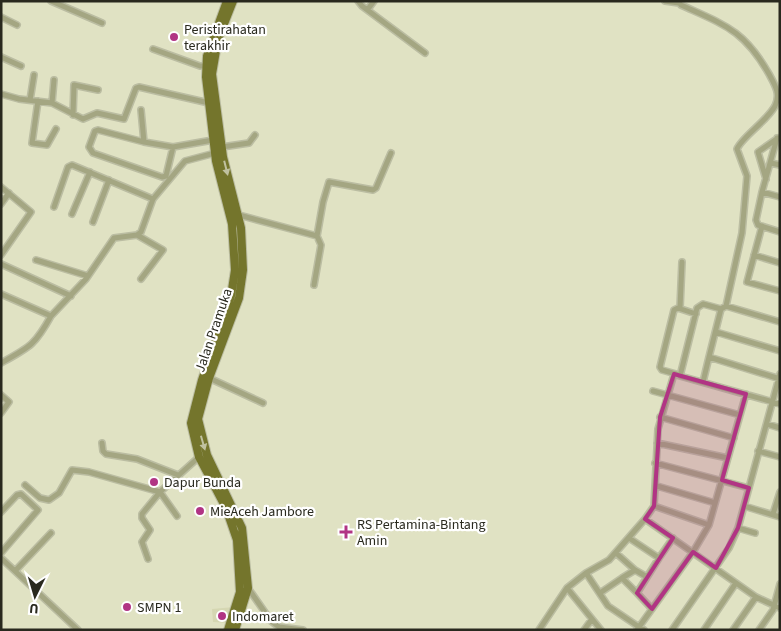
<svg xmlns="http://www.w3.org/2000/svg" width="781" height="631" font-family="'Source Sans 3',sans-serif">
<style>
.built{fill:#d5d7b2}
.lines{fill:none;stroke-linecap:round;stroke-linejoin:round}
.street-casing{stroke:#bbbda2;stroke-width:8}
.primary-casing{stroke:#bbbda2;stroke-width:10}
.street{stroke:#a4a682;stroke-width:5}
.primary{stroke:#74752c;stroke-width:8}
.oneway{fill:#c0c1a0}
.marked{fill:#b13484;fill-opacity:0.2;stroke:#b13484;stroke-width:4;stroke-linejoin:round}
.poi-dot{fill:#b13484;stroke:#fff;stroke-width:2}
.labels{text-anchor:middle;stroke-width:4.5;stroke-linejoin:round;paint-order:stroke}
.poi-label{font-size:14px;fill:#29291e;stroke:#fff;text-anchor:start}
.street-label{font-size:14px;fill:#29291e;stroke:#fff}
</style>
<rect width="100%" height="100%" fill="#e0e2c3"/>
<path class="built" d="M234,607L230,623L213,622L212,609Z"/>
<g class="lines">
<defs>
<path id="street" d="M51,1L102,23
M358,1L362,6L425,53
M665,1L679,3
M678,1L681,5C725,25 744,30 769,74C775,85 781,94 775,106C767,121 742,137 737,149L747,176L742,233L726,306
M368,9L374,1
M1,17L17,25
M153,49L200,66H206
M1,57L21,66
M1,94L19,99L52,103L83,119L97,113L124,119L136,88L139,87L209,103
M30,100L34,75
M38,101L32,143L47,145L56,129
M52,103L54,80
M141,110L144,142L173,147L166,176L162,177L93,153L89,147L95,131L98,130L144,142
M73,115L74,85L98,90
M173,147L213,140
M222,147L249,143L255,135
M771,163L780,165
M766,179L758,152L778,138
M1,187L31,212L1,255
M762,192L777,138
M780,197L762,192L756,220L758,225L780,232
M1,204L9,193
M54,207L68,167L72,165L153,199
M72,214L90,172
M239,215L317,236
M93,222L109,180
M762,226L747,282L780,291
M137,235L163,250L141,279
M754,255L780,263
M36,260L88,276
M1,264L71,296
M314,285L321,245L317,236L323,202L329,182L373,190L376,188L391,153
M1,294L51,316L86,279L114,238L137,235L141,232L153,199L185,161L215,153
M680,308L682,262
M721,309L703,304L697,308L680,376L780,404
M780,322L726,306L721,309L709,357L780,379
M716,332L780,351
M1,363C30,347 35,345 51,316
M674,374L658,429L654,506L645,519L756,597L780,608
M676,374L662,370L660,367L674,310L678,308L696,314
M209,378L263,403
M703,382L709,357
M653,391L740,415
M1,395L9,402L1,413
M660,417L734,438
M767,424L780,428
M102,443L103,451L106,454L137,459L178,475
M657,443L728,458
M758,451L780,457
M655,463L749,488
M25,485L40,498L49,500L59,493L72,470L89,472L160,492L177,516
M657,486L715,503
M654,506L709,525
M744,506L780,517
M1,512L17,495L21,494L38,510L1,553
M773,514L780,492
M645,519L609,560L586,573L608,606L639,627L693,552L709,525L746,394
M738,528L755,533
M629,538L659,558L673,538
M616,553L635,570L622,578
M1,558L78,630
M148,559L142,542L150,530L142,518V514L160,492L199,457
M635,570L647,577
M15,571L51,533
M248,588L271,621L279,627L303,630
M567,588L601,630
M600,593L622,578L637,593
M652,609L637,593L659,558
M539,630L567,588L586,573
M584,630L592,619
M637,630L639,627L644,630
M672,630L729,548L738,528L780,374
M704,630L736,583
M733,630L756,597
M759,630L773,610L780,584"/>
<path id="primary" d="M227,1L207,56L206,77L216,161L232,224L235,270L231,296L202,380L191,423L199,457L226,508L237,540L240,592L228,630
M233,1L218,39L212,74L223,157L241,228L243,270L239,298L209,378L198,419L207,455L242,528L248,588L235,630"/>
</defs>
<use href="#street" class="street-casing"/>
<use href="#primary" class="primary-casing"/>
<use href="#street" class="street"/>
<use href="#primary" class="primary"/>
</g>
<defs><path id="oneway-solid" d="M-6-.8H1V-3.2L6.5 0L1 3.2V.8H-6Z" transform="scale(1.25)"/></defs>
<g class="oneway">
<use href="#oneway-solid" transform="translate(226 168) rotate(76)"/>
<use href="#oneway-solid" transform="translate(203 443) rotate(74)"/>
</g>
<path class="marked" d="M674,374L746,394L722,480L749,488L738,528L716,568L693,552L652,609L637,593L673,538L645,519L654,506L660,417Z"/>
<g class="poi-dot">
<circle cx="174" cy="37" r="5"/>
<circle cx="154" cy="482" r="5"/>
<circle cx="200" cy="511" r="5"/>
<path d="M343.5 524.5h5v5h5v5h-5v5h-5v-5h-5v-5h5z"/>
<circle cx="127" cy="607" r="5"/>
<circle cx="222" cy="616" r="5"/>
</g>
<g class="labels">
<g class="poi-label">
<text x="184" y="34">Peristirahatan<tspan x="184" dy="16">terakhir</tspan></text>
<text x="164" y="487">Dapur Bunda</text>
<text x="210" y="516">MieAceh Jambore</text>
<text x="357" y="529">RS Pertamina-Bintang<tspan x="357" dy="16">Amin</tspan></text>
<text x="137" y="612">SMPN 1</text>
<text x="232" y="621">Indomaret</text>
</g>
<g class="street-label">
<text transform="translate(213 330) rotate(-71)" y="5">Jalan Pramuka</text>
</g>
</g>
<rect width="781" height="631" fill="none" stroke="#29291e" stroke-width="5"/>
<g transform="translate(35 596) rotate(185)" stroke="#ffffff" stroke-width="4" paint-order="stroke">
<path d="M0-4L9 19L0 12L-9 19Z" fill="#29291e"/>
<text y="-8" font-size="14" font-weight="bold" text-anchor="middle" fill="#29291e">U</text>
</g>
</svg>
